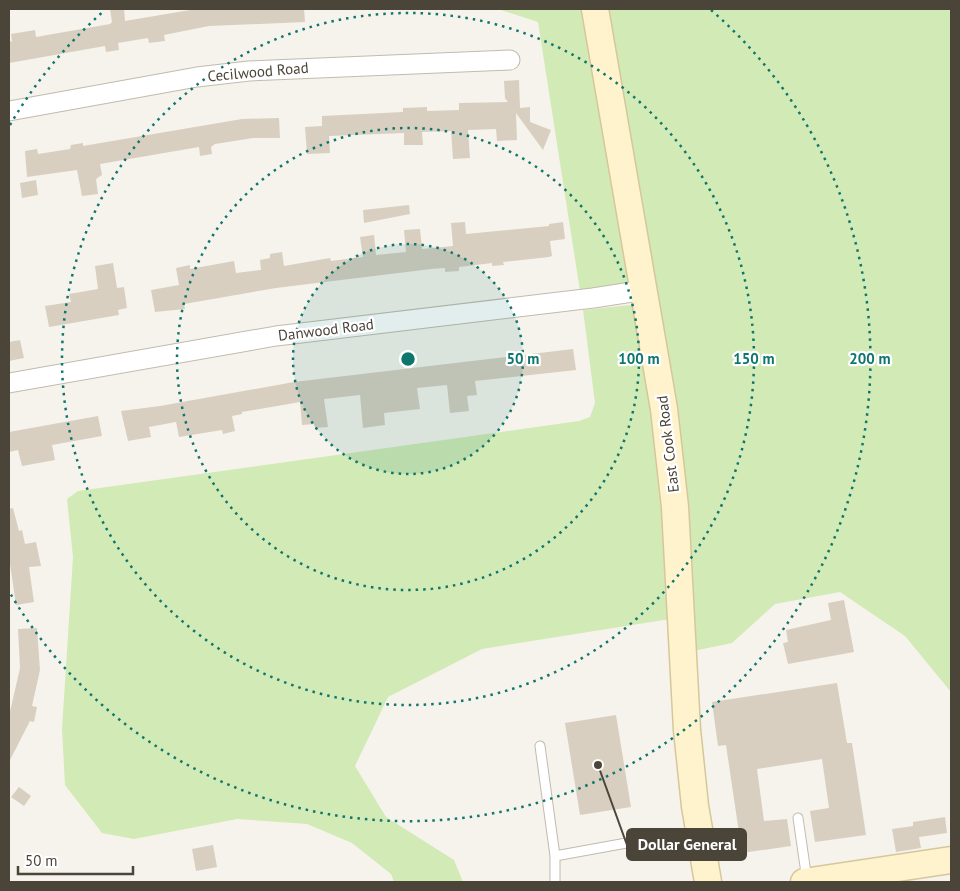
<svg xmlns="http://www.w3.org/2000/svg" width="960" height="891" font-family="'PT Sans',sans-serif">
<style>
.green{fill:#d2eab5}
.building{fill:#d8cfc1}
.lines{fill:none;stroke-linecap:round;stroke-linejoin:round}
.lane-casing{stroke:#c2bbae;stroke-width:11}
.street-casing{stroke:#c2bbae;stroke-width:21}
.secondary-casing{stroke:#d6c79b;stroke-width:29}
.lane{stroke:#fff;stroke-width:9}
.street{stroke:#fff;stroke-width:19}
.secondary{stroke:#fff3cd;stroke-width:26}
.ring{fill:none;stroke:#0f766e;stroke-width:2.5;stroke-dasharray:2.5 5}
.labels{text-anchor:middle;stroke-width:4.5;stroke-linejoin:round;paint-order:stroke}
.street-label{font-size:15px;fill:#4b4439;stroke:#fff}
.centre{fill:#0f766e;stroke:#fff;stroke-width:2.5}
.ring-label{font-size:15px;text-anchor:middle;font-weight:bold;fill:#0f766e;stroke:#fff;stroke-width:4.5;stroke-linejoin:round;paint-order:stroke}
.leader{fill:none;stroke:#4b4439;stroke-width:2}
.callout-dot{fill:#4b4439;stroke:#fff;stroke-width:2}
.callout{fill:#4b4439;stroke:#4b4439;stroke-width:2}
.callout-label{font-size:16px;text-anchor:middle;font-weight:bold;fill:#fff}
</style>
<rect width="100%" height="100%" fill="#f6f3ec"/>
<path class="green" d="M498,9H585L635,283L580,291L538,22Z
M605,9H951V692L905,636L840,592L775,604L732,643L693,651Z
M640,304L661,454L670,619L482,649L388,697L355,766L386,817L454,860L463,882H394L391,874L352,843L307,824L237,819L134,839L102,833L65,785L62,729L73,557L67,499L78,491L579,421L590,417L595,403L583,310Z"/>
<path class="building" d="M110,9H124L125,21L196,9H304L305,22L209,26L164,35L165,41L149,43L148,38L118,43L119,50L106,52L105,46L9,63V42L12,41L11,34L35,30L36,37L110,24L112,22Z
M519,80L520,108L530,107V122L551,130L543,150L516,113L517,140L497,141L496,129L468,130L470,158L453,159L451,131L422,132L423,145H404V133L329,136L330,153L307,154L305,127L322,126V116L403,112V108L427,107V111L459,110V103L508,102L505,98L504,81Z
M279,118L280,138H253L215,144L211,147L212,154L200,156L199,147L100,164L102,175L96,179L98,194L82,196L77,170L27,177L25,151L37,149L38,154L70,149L71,145L83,143V146L242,119Z
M36,180L38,195L22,198L20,183Z
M409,205L410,214L364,223L363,210Z
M465,222L466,234L549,226V224L563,222L565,239L550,241L552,256L549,257L503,262L504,265L492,266V263L459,267V271L445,272V268L431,269L276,288L184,304L185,309L155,312L151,290L179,285L176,268L190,265V269L234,261L236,273L261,270L260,260L270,258V254L282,252L284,266L330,258L331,261L363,257L360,237L374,235L376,255L406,252L404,230L420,229L422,249L453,246L451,223Z
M113,263L117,288L124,287L127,308L118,310L119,315L49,327L45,306L71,302L69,294L98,289L95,266Z
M20,340L24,358L9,361V342Z
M573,349L576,370L475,381L477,395L467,396L469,411L450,413L447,385L417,388L420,409L384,413L385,425L363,428L360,395L324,399L328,427L315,428L314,424L302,425L300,402L242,412V414L232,416L235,431L223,434L222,430L179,437L176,422L149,427L151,437L128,441L121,411L160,406L294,382Z
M98,416L102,436L52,445L55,460L22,466L18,450L9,452V432Z
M13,508L19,531L22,530L25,544L36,542L41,566L29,567L34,602L16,605L9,557V509Z
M844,600L854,652L788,664L783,643L788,642L786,630L831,620L828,603Z
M37,628L40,670L32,706L37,707L34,722L30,721L9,762V716L20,668L18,629Z
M837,683L847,743H852L866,835L815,842L810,811L829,808L822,759L757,769L764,821L787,819L791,846L742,853L726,745L718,746L712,702Z
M616,715L631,807L580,815L565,723Z
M19,787L31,796L24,806L11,797Z
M945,817L947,833L919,837L921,848L896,852L892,829L913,826V822Z
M213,845L217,867L196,871L192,849Z"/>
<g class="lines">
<defs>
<path id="lane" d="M540,746L555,856V882
M798,818L807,880
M555,856L643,840"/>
<path id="street" d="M9,111L197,77L249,71L510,60
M9,383L276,336L593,298L645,290"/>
<path id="secondary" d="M595,9L664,409L675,507L687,730L695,806L708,882
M804,882L951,860"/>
</defs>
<use href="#lane" class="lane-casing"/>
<use href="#street" class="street-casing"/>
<use href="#secondary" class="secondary-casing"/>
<use href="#lane" class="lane"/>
<use href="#street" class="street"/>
<use href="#secondary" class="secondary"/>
</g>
<circle cx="408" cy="359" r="115" fill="#0f766e" fill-opacity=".12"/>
<g class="ring">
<circle cx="408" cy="359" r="115"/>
<circle cx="408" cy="359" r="231"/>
<circle cx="408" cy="359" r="346"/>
<path d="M10 125A462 462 0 0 1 105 10M711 10A462 462 0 1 1 10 593"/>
</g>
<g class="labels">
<g class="street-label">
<text transform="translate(258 72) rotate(-5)" y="5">Cecilwood Road</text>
<text transform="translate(326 330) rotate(-7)" y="5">Danwood Road</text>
<text transform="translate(668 444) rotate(-97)" y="5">East Cook Road</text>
</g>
</g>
<circle cx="408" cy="359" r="8" class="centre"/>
<g class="ring-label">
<text x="523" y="364">50 m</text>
<text x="639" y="364">100 m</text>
<text x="754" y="364">150 m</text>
<text x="870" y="364">200 m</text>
</g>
<path class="leader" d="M598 765L627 845"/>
<circle class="callout-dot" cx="598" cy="765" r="5"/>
<rect class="callout" x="627" y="829" width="119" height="31" rx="5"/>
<g class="callout-label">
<text x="687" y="850">Dollar General</text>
</g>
<rect width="960" height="891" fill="none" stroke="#4b4439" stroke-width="20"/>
<path d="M18 866v8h115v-8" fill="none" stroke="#4b4439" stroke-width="2.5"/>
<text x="25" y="866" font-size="15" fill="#4b4439" stroke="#ffffff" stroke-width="4" paint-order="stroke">50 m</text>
</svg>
